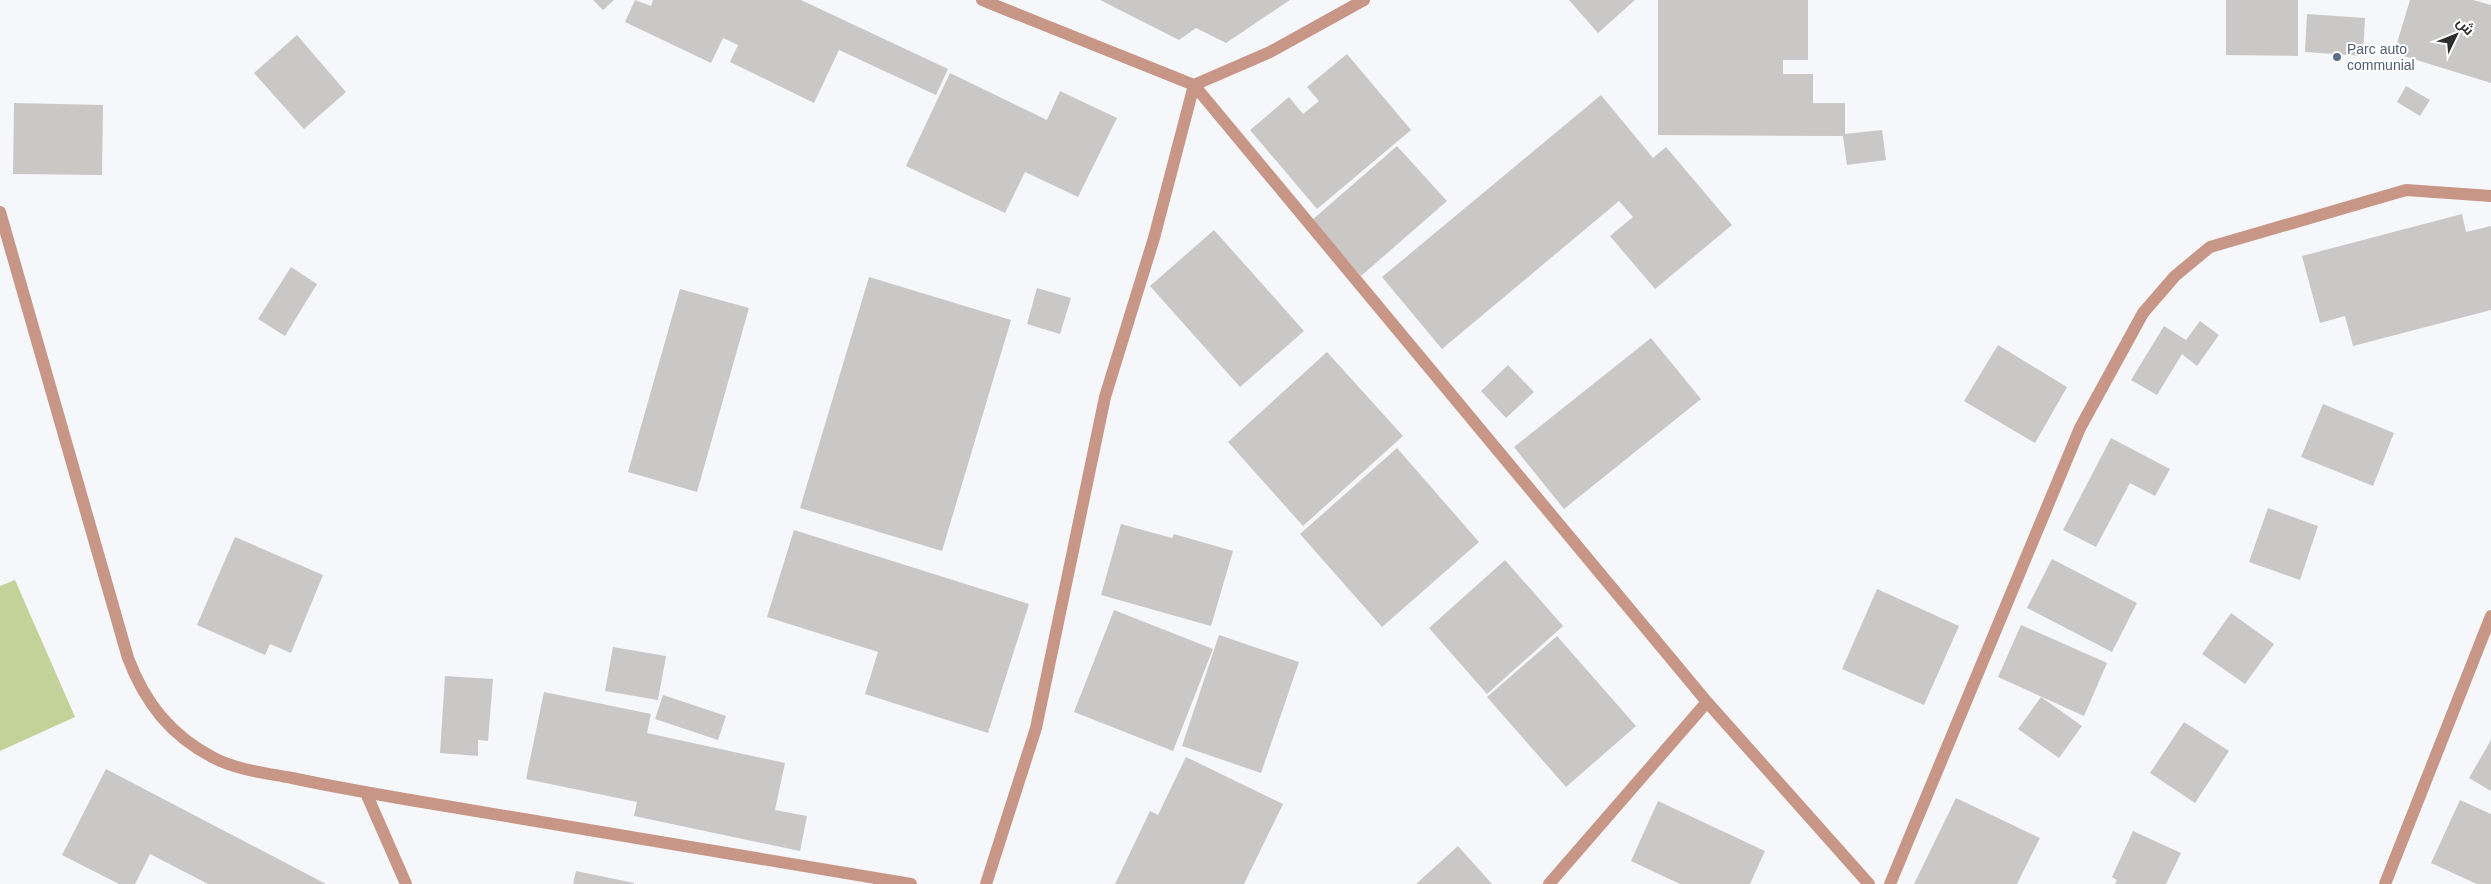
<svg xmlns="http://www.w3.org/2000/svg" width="2491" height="884" font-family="Arial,Cairo,sans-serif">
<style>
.grass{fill:#c2d298}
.building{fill:#c9c8c6}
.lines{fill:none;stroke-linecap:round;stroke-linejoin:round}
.minor{stroke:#c89686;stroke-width:12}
.service-dot{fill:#5c6f8a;stroke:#fff;stroke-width:2}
.labels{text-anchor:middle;stroke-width:4;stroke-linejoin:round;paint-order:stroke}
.service-label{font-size:14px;fill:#4e5e75;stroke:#fff;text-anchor:start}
</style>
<rect width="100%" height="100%" fill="#f6f7fa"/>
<path class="grass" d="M15,580L75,717L0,751V586Z"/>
<path class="building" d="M593,0H614L603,10Z
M635,0L651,6L653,0H801L948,69L936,95L839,50L814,103L730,62L738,45L723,38L711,63L625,22Z
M1100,0H1290L1226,43L1196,28L1179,40Z
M1569,0H1635L1598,33Z
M1658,0H1808V60H1783V74H1813V103H1845V134L1882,130L1886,160L1847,165L1843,136L1658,135Z
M2226,0H2298V56L2226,55Z
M2410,0H2473L2491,5V83L2394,53Z
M2307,14L2365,18L2363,56L2305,52Z
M297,35L346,92L304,129L254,73Z
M1347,54L1411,130L1317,209L1250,130L1289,97L1303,114L1319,101L1307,87Z
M950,73L1047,120L1060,91L1117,118L1078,197L1025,172L1005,213L906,166Z
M2406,86L2430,100L2420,116L2397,102Z
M1601,95L1653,158L1666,147L1732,225L1655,289L1610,236L1633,217L1619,201L1442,349L1382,277Z
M14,103L103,105L102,175L13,174Z
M1397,146L1447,201L1361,276L1312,220Z
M2462,214L2466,232L2491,226V310L2353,346L2345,316L2320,323L2302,256Z
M1214,230L1304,331L1240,387L1150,286Z
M291,267L317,284L285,336L258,319Z
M869,277L1011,320L942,551L800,508Z
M1037,288L1071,298L1060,334L1027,324Z
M680,289L749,308L697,492L628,472Z
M2200,321L2219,335L2197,366L2182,354L2157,395L2131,380L2164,326L2186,340Z
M1651,338L1701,399L1564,509L1514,447Z
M1998,345L2067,387L2035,443L1964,401Z
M1327,352L1403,436L1303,526L1228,442Z
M1508,365L1534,392L1506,418L1481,391Z
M2323,404L2394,433L2373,486L2301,457Z
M2111,438L2170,469L2155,496L2130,483L2096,547L2063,530Z
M1397,448L1479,542L1382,627L1300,534Z
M2268,508L2318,526L2300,580L2249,562Z
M1121,524L1172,538L1174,534L1233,551L1211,626L1101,595Z
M794,530L1029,604L988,733L865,694L878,652L767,617Z
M235,537L323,575L291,653L270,644L265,655L197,625Z
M2052,559L2137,603L2112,652L2027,608Z
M1505,560L1563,626L1487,694L1429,628Z
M1877,589L1959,626L1924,705L1842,669Z
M1114,610L1213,649L1173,751L1074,712Z
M2231,613L2274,644L2245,684L2202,654Z
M2021,625L2107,663L2084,716L1998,677Z
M1219,635L1299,662L1261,773L1182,746Z
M1557,636L1636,726L1566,787L1487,697Z
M613,647L666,656L658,700L605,691Z
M445,676L493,679L488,741L478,740V756L440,753Z
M544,692L651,714L647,733L785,763L775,810L807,816L800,851L634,816L637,802L526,779Z
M663,695L726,716L718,740L655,719Z
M2041,697L2082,726L2059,758L2018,729Z
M2184,722L2229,751L2195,803L2150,773Z
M2491,740V791L2469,778Z
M1186,757L1283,804L1244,884H1115L1150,811L1158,815Z
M106,769L326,884H208L150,854L135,884H119L62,855Z
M1956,798L2040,838L2017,884H1914Z
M2460,800L2491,814V884H2477L2431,863Z
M1658,801L1765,851L1750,884H1680L1631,861Z
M2133,831L2181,853L2166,884H2115L2117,880L2112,877Z
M1458,846L1492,884H1416Z
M576,871L634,883V884H573Z"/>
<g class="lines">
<path class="minor" d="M982,0L1194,85L1707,702L1869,884
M1194,85L1270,52L1364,0
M0,212L128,658C145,703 171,736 214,758C237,770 266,773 292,778C339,788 386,796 434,804C593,831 752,857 911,884
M366,793L406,884
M986,884L1036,728L1105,397L1154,238L1194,85
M1549,884L1707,702
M1890,884L2080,428L2143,313L2175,276L2210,247L2406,190L2491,196
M2385,884L2491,616"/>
</g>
<circle class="service-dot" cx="2337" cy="57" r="5"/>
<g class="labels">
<g class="service-label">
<text x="2347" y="54">Parc auto<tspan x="2347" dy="16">communial</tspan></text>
</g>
</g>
<g transform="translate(2456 35) rotate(47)" stroke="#ffffff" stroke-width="4" paint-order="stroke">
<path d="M0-4L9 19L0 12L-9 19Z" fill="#2d2e2e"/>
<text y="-8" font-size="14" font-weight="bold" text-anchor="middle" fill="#2d2e2e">ش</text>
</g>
</svg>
